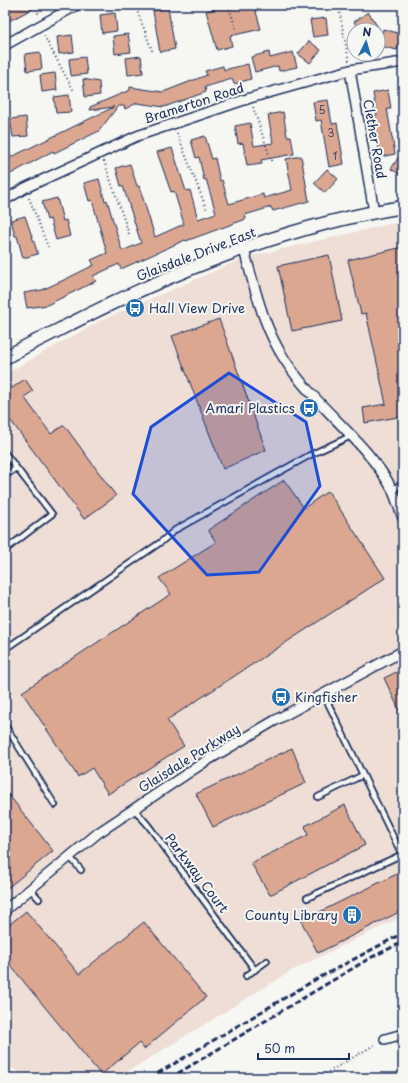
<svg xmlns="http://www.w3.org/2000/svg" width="408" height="1083" font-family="'Playpen Sans',sans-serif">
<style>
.built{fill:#eeded5}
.building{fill:#dba790;stroke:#1b2f5e}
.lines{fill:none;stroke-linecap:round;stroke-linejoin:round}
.service-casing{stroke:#1b2f5e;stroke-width:8}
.minor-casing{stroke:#1b2f5e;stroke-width:12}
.tertiary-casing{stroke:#1b2f5e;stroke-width:15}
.path{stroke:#1b2f5e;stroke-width:2;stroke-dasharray:1 3;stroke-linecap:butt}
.service{stroke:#f6f6f2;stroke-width:4.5}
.minor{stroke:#f6f6f2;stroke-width:9}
.tertiary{stroke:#f6f6f2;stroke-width:12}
.rail{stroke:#1b2f5e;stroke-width:3;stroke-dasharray:6 3;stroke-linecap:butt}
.marked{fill:#1d4ed8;fill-opacity:0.2;stroke:#1d4ed8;stroke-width:3;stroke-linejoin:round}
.labels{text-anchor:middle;stroke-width:4;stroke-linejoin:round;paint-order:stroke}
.number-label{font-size:11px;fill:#4b4d6a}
.street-label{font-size:13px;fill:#1b2f5e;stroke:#f6f6f2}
.poi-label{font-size:13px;fill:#1b2f5e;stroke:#f6f6f2;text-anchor:start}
</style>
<rect width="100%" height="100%" fill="#f6f6f2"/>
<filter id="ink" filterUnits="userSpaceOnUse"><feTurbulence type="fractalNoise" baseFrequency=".025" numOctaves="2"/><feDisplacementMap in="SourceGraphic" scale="8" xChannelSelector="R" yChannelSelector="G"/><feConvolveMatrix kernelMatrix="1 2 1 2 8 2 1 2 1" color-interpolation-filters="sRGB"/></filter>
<g filter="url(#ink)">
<path class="built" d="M403,221V916L291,971L117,1078H30L5,1064V374L100,321L244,258Z"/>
<path class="building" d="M5,5H40L5,23Z
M233,5H254L261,29L230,36L232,46L217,50L206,11Z
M168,8L175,49L160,52L153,11Z
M368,12L380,30H359L354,22Z
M115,13L117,31L102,33L100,15Z
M326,18L328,35L313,37L310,20Z
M383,29L401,34L397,50L379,46Z
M128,34L131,52L115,54L113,36Z
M72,35L74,52L59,54L57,37Z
M309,41L321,50L310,63L298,54Z
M40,52L42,69L27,71L25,54Z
M269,52L270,58L293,52L297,67L279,71L278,66L255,72L251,57Z
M141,56L143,73L128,75L126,58Z
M85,57L87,74L71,76L69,59Z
M248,64L251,79L234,84L232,79L205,87L206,92L164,107L137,103L125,109L124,106H118L99,131L54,153L53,151L5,177V160L114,107L90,110V107L130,90V87L163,92L207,75L205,71L223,66L224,70Z
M55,73L57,90L42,92L40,75Z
M83,79L99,82L100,95L85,97Z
M388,90L391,109H387L395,154L380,157L373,116L377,115L373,93Z
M69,95L71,112L56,113L54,97Z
M328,100L332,124L337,123L344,164L329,167L321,120L316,121L313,102Z
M283,112L287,136H291L294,154L261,160L262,164L247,166L243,143L238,144L235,126L250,123L254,146L273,143L268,115Z
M26,117L28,136L13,137L10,119Z
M205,136L212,159L215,158L220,181L222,180L229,204L263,194L264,198L292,190L286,159L301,156L309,201L273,211L271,207L245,215L246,219L186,241L185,240L121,269L119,264L93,276L96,281L47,305L27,308L24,293L42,290L68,278L94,265L91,260L107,253L92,200L89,201L84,183L99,179L105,201L107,200L122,251L141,243L123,186H121L116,168L130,164L137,186H139L146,208L155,237L184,224L174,191L171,192L157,152L172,148L186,191L190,190L198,219L216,213L206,179L204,180L199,157L196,158L191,140Z
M403,150V176L391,169Z
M327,169L338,179L325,193L314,183Z
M57,198L63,221L66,220L70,236L56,240L50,219L47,220L42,202Z
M25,216L38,254L23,258L17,236H15L11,220Z
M403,247V416L365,423L363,408L386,404L366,313L361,314L348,260Z
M329,255L342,321L292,331L278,266Z
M219,319L266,450L223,469L172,336Z
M25,379L33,391L24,397L51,434L64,425L116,496L84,519L5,413V393Z
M284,480L304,508L328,491L385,578L167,720L184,746L108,794L92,768L78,777L22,692L171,594L159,578L216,542L208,530Z
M403,669V718L384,678Z
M292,748L306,783L213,827L196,794Z
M5,790L53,851L5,890Z
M345,805L365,845L270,895L251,863L308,835L305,826Z
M403,871V910L318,953L301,921Z
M26,911L79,974L144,922L206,997L144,1049L139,1043L101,1075L5,959V928Z"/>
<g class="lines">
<defs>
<path id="service" d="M5,453L52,514L5,550
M5,476L16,468
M392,489L403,484
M5,649L161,542L175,530L310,455L351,436
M323,693L402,855
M5,725L55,805
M318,797L363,775
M134,809L148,825L255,970
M70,857L81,870
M30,889L39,899
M307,898L403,854
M246,976L267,961"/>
<path id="minor" d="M5,45L77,5
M350,70L374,212
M5,200L25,188L137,136L250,98L350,70L403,62
M244,250C255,288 263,327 285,360C315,407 366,440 392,489C396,498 399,508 403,518
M5,910L98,833L203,763L274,721L403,651
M385,1039L403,1034"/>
<path id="tertiary" d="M5,358C26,345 50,335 72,323C174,271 290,225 403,207"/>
</defs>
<use href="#service" class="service-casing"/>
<use href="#minor" class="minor-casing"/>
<use href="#tertiary" class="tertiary-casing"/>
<path class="path" d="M35,5L39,15
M135,5L153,53
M228,5L236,29
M338,5L349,61
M44,36L74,91
M253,107L272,163
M177,133L207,210
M104,161L129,234
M29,198L48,247
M318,1078L376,1044"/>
<use href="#service" class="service"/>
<use href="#minor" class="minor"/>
<use href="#tertiary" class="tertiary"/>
<path class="rail" d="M150,1078L313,981L403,933
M170,1078L370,958L403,942"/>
</g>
</g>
<path class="marked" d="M229,373L306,422L320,486L259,572L207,575L133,494L151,427Z"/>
<defs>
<symbol id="bus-disc" viewBox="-11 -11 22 22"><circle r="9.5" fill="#1f6fb2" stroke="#f6f6f2"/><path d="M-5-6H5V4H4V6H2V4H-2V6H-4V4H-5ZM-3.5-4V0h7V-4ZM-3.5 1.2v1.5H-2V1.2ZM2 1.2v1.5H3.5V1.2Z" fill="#fff"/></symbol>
<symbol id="building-disc" viewBox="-11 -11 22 22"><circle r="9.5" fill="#1f6fb2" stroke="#f6f6f2"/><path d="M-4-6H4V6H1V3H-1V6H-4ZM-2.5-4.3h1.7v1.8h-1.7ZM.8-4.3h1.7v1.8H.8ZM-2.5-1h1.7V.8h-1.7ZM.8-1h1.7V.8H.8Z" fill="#fff"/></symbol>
</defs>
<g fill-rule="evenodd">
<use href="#bus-disc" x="124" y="297" width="22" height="22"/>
<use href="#bus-disc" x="298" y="397" width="22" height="22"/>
<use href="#bus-disc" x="270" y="686" width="22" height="22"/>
<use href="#building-disc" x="341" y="904" width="22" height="22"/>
</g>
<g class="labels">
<g class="number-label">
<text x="322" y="114">5</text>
<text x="331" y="137">3</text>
<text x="335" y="160">1</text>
</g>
<g class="street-label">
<text transform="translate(194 103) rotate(-18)" y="5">Bramerton Road</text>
<text transform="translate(375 139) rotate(80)" y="5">Clether Road</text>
<text transform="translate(196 254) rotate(-21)" y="5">Glaisdale Drive East</text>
<text transform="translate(189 758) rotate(-32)" y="5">Glaisdale Parkway</text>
<text transform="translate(197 873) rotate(53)" y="5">Parkway Court</text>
</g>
<g class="poi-label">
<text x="149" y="313">Hall View Drive</text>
<text x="295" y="413" text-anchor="end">Amari Plastics</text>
<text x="295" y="702">Kingfisher</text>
<text x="338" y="920" text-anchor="end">County Library</text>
</g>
</g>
<rect width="408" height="1083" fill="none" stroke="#f6f6f2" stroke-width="20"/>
<rect x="10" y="10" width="388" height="1063" fill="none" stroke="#1b2f5e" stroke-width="1.5" filter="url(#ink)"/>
<g transform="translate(366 42) rotate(5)"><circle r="19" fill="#f6f6f2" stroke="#9ea6b7"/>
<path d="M0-3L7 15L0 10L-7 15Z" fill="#1f6fb2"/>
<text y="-6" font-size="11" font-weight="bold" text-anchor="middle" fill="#1b2f5e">N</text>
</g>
<path d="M258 1053v6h91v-6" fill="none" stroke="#1b2f5e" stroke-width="2"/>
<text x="264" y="1053" font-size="12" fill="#1b2f5e" stroke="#f6f6f2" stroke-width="3" paint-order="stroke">50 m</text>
</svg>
